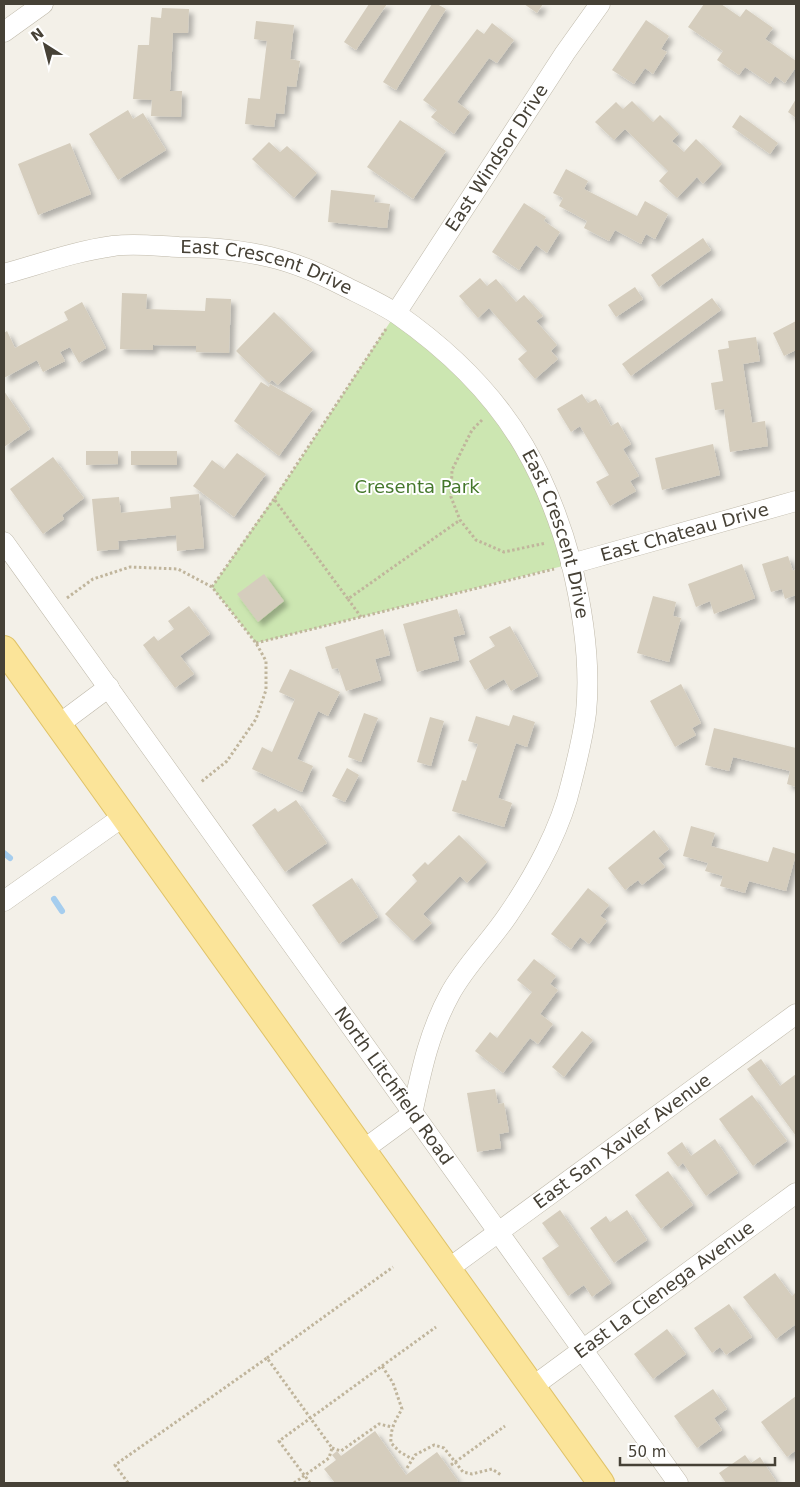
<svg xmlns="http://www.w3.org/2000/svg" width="800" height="1487" font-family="'DejaVu Sans',sans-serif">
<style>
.green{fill:#cce6b1}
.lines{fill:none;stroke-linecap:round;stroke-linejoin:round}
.stream{stroke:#a5cdee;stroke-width:6}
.building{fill:#d5cdbd;filter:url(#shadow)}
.minor-casing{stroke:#bfb9aa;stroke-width:21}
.major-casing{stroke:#e0c368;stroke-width:28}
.path{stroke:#c0b59c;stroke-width:3;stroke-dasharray:2.5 2.5;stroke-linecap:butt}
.minor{stroke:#fff;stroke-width:20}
.major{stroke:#fbe499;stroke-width:26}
.labels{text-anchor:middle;stroke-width:4;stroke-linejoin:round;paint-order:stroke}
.street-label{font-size:18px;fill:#464136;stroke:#fff}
.park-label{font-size:18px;fill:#44772b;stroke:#fff}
</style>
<defs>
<filter id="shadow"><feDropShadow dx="4.5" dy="4.5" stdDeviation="2.5" flood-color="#0004"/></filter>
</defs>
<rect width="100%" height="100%" fill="#f3f0e8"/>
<path class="green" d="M396,313L496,405L571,564L256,643L212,587L298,463Z"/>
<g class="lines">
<path class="stream" d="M4,853L10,858
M54,899L62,911"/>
</g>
<path class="building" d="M369,4H387L356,50L344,42Z
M432,4H437L446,9L396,90L383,82Z
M524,4H543L537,13Z
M704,4H721L740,17L746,9L773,28L765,39L796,61V67L785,83L775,76L770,84L745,67L739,75L717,60L723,51L688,27Z
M162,8L189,9L188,33H173L170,91H182L181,117L151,116L152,100L133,99L138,45H149L151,17L161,18Z
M646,20L669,36L661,49L667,52L653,74L645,68L634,84L612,70Z
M256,21L294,25L290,59L300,61L296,87L287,86L284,114L276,113L274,127L245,124L248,98L260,99L267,41L254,39Z
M492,23L514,40L497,63L489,58L457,102L470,112L454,134L431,117L437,110L423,100L477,29L484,34Z
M796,99V118L788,112Z
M632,101L653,122L660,115L679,134L672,141L684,152L696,139L722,164L703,184L697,177L677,198L659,181L668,171L625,129L614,140L595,122L616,102L623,109Z
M128,110L133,119L143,113L166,150L118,180L89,134Z
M740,115L778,143L770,154L732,127Z
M400,120L446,151L413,199L367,167Z
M269,142L280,152L287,146L317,173L294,198L252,159Z
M70,143L91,194L38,215L18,164Z
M566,169L588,181L584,189L637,216L645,201L668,214L655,239L646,234L641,244L615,230L609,241L584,228L587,221L559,206L563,198L553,193Z
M331,190L375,195L374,202L390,204L387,228L328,222Z
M524,203L546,217L544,221L560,232L547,253L536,245L519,270L492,252Z
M703,238L711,250L659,287L651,275Z
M480,278L487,286L496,279L516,302L524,295L543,316L536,321L557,345L551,351L558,359L535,379L518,359L527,351L489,308L478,318L459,296Z
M635,287L643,299L616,317L608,305Z
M122,293L147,294L146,309L205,311L206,298L231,299L229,353L196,352V346L153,345V350L120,349Z
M712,298L721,310L631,376L622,364Z
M82,302L106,348L79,363L70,347L60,352L65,361L43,372L37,360L4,378V333L7,331L15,348L68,320L64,312Z
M274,312L313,350L278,385L272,380L269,383L236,351Z
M796,321V350L784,356L773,333Z
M756,337L760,361L743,364L752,423L765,421L768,446L730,452L724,409L715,410L711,383L723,381L718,350L729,348L728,341Z
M261,382L269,387L270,384L313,409L279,456L234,421Z
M4,391L30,429L4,447Z
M582,394L588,403L596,399L611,426L618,422L631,444L623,449L639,476L630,481L636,491L610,506L596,482L609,475L580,426L571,432L557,409Z
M713,444L720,475L662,490L655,458Z
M86,451H118V464L86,465Z
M131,451H177V465H131Z
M237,453L266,474L234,517L193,486L212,460L224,469Z
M53,457L84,498L62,515L64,519L43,534L10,489Z
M199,494L204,548L177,551L176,535L118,541L119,549L97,551L92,499L119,497L121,513L171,508L170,497Z
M788,556L793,571L796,569V595L785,599L782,589L771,592L762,564Z
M742,564L755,598L714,614L710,601L696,607L688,584Z
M264,574L284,601L258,622L237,594Z
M653,596L676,602L673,616L681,618L669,662L637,653Z
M189,606L210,634L180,656L194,674L175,688L143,645L154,636L158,641L174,629L168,621Z
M457,609L465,634L453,637L459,660L417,672L403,624Z
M510,626L538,676L511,691L504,679L485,690L469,661L495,646L489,637Z
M383,629L390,655L375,659L381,680L346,691L338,668L332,669L325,647Z
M290,669L340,692L328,716L318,711L297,759L313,766L302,792L252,769L262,747L272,752L295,699L279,692Z
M681,684L701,723L692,728L696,735L675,747L650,701Z
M364,713L378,718L361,762L348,757Z
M513,715L535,722L527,747L516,743L498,798L512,803L504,827L452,811L462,780L466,781L478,744L468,741L476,716L509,726Z
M430,717L444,721L431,766L417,762Z
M714,728L796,748V787L787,784L790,771L733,757L729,771L705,765Z
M347,768L359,775L345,802L332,796Z
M296,800L327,843L285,872L252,825L275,808L278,812Z
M691,826L715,833L711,846L768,862L773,847L796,854L786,891L749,881L745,893L720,886L723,876L705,871L708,863L683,856Z
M654,830L669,849L658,858L665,867L642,885L638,880L625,890L608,868Z
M459,835L487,862L467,883L460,876L423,914L432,923L413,941L385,914L417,881L412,875L425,862L428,865Z
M352,878L378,917L339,944L312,905Z
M588,888L609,905L600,916L607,921L589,944L580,937L571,949L551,934Z
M534,959L556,976L550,984L558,990L540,1014L553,1024L538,1044L530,1038L503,1073L475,1051L490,1032L497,1038L532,992L517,980Z
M582,1031L593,1040L564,1077L552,1067Z
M761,1059L780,1086L796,1074V1136L747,1069Z
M495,1089L498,1104L504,1103L509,1132L499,1134L501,1148L477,1152L467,1093Z
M752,1095L787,1141L753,1166L719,1119Z
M715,1139L738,1173L706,1196L683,1163L678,1167L667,1153L682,1142L691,1156Z
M668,1171L693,1205L661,1229L635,1195Z
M560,1210L611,1283L592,1297L584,1285L568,1296L542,1258L559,1246L542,1223Z
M627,1210L647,1240L614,1263L590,1228L606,1216L610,1222Z
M775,1273L792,1296L796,1292V1324L776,1339L743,1297Z
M729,1304L752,1337L726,1355L720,1347L712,1353L694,1328Z
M667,1329L686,1354L653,1379L634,1354Z
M713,1389L727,1409L714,1418L722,1430L697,1448L674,1416Z
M796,1396V1450L787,1457L761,1422Z
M375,1431L406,1475L437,1452L458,1481L454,1483H335L324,1469L336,1460L332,1455L337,1451L341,1456Z
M745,1455L751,1463L760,1457L776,1481L773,1483H726L719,1473Z"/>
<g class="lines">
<defs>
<g id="minor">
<path d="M4,32L43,4"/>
<path id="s1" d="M4,274C40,264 76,251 113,246C134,243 157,246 179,247C210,247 240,250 270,257C296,263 321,274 344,286C362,295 380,303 397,314C447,349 493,393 524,446C546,484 560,521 571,562C583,611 591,662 586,713C583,736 577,761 571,784C561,828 534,877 508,915C490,942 465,966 450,994C429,1032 421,1072 412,1114L363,1150"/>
<path id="s2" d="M396,313L565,53L600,4"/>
<path id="s3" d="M4,542L678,1483"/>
<path id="s4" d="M571,564L796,501"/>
<path d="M58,725L109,687"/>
<path d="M4,901L124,816"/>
<path id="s5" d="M448,1269L796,1014"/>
<path id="s6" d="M532,1387L796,1193"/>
</g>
<path id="major" d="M4,649L601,1483"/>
</defs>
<use href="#minor" class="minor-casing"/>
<use href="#major" class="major-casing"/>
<path class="path" d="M386,329L274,499L348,599L460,520
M482,420L472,430L452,470L451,497L460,520L476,540L504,552L546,543
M212,587L274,499
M67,598L93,579L130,567L178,569L212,587L256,643L266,661V690L256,719L227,761L201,782
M348,599L361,617
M256,643L554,569
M267,1358L393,1267
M382,1366L436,1327
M332,1448L341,1451L379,1424L392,1427
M451,1465L505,1426
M407,1468L415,1455L434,1445L444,1448L463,1472L472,1474L492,1469L501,1475
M128,1483L115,1465L267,1358L332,1448L329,1458L294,1483
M310,1483L279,1441L382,1366L393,1383L402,1409C395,1421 390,1429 391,1443L400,1452L412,1459"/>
<use href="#minor" class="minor"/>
<use href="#major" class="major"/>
</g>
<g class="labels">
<g class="street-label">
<text dy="6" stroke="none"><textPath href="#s2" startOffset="185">East Windsor Drive</textPath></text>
<text dy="6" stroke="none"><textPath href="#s1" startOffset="269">East Crescent Drive</textPath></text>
<text dy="6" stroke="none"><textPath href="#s4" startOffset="118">East Chateau Drive</textPath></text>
<text dy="6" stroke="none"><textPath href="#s1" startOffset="689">East Crescent Drive</textPath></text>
<text dy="6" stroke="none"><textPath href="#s3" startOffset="669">North Litchfield Road</textPath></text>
<text dy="6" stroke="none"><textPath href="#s5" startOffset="216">East San Xavier Avenue</textPath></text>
<text dy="6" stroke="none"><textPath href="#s6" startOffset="164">East La Cienega Avenue</textPath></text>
</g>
<g class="park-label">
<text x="417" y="493">Cresenta Park</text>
</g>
</g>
<rect width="800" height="1487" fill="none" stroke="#464136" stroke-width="10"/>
<g transform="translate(45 45) rotate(324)" stroke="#ffffff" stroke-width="4" paint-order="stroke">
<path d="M0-4L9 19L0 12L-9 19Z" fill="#464136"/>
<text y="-8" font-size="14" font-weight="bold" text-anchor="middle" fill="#464136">N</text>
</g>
<path d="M620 1457v8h155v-8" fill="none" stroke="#464136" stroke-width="2.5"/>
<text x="628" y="1457" font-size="15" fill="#464136" stroke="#ffffff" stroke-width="4" paint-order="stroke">50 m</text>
</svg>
